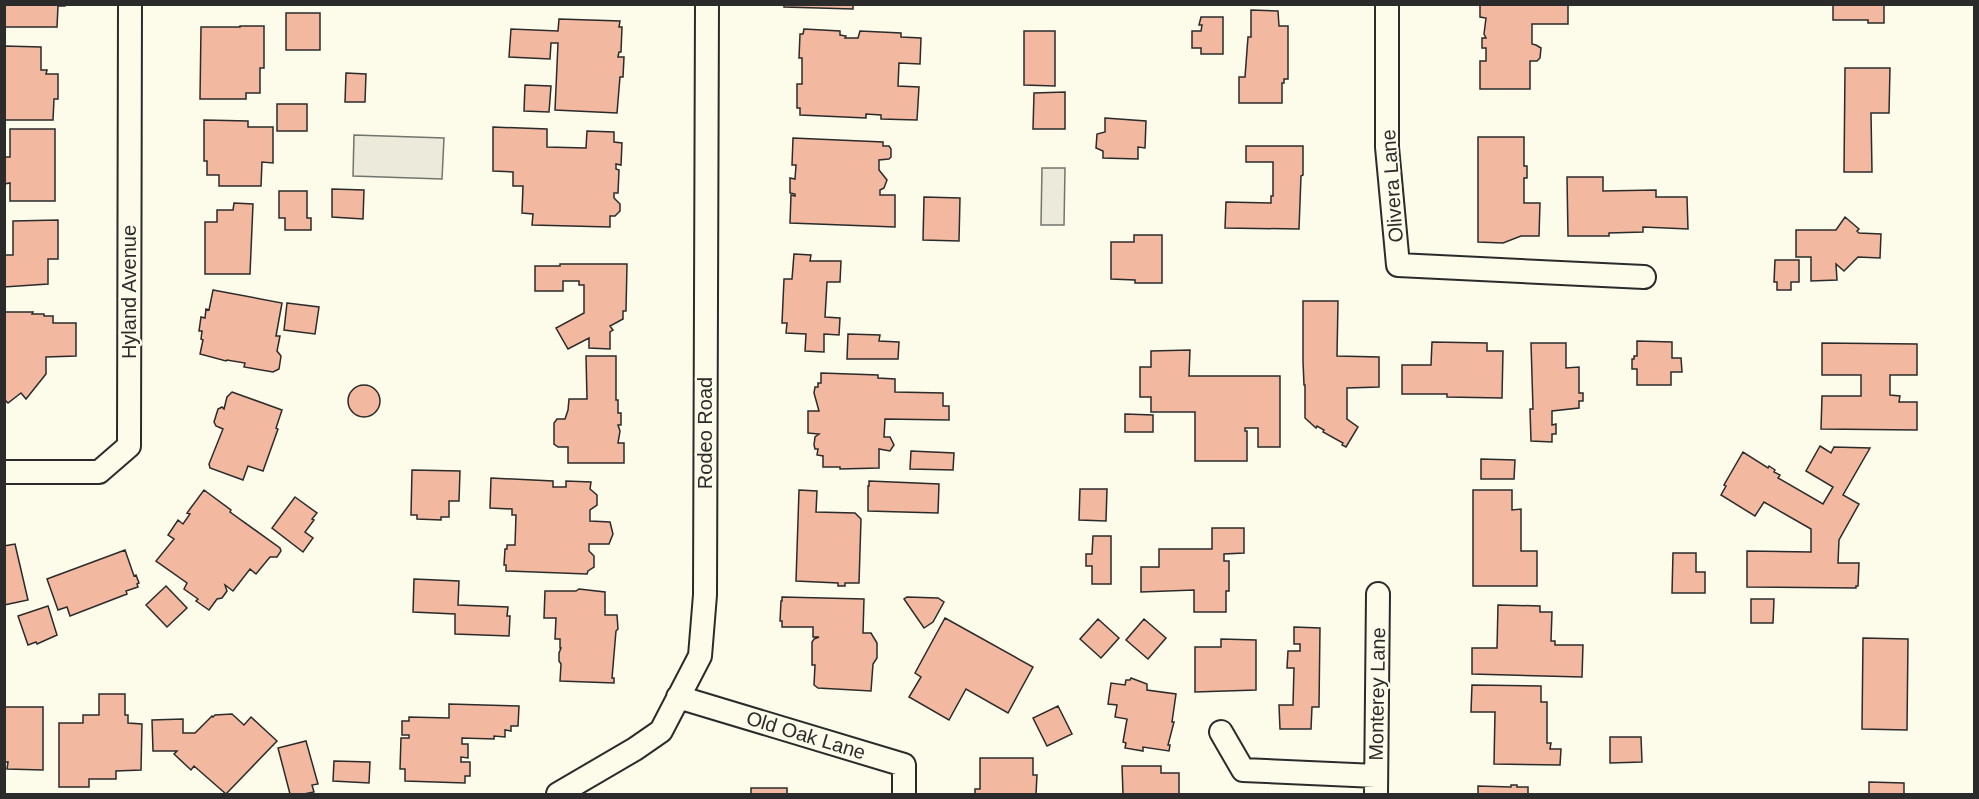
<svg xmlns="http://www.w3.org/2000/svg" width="1979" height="799" font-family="Helvetica,sans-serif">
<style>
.green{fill:#ecebdb;stroke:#74746e;stroke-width:1.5}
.building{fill:#f2b8a0;stroke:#2b2b2b;stroke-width:1.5}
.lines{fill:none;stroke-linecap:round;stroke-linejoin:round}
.minor-casing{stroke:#2b2b2b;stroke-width:26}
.minor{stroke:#fdfbea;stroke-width:22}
.labels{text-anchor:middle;stroke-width:4.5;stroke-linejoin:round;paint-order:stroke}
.street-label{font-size:20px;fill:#2b2b2b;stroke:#fdfbea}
</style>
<rect width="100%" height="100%" fill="#fdfbea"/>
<path class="green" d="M354,135L444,138L442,179L353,176Z
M1042,168H1065L1064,225H1041Z"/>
<path class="building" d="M4,4H66L65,6H58L57,27H4Z
M784,4H853V9L784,7Z
M1480,4H1568V24H1532V44L1536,45L1541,48L1540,58L1537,61H1530V89H1480V61H1486V48H1482V38H1486L1484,34L1486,18L1480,17Z
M1833,4H1884V23H1868V20H1833Z
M1251,10L1278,11L1279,26H1288V79H1284V83H1282V103H1239V77H1245L1248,37H1251Z
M286,13H320V50H286Z
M1201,17H1223V54H1201V48H1192V31H1201L1202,25H1199Z
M559,19L620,21L619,27H622L621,52H619L618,57H624L623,77H620L617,113L555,110L558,43H551L550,59L509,57L511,29L558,31Z
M240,26H264V68H260V93H246V99H200L201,27H240Z
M804,29L840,31V35L846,36L845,38H858L860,31L901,33V37L921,38L920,64L899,63L898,86L919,87L917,120L881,119V115L866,114V118L800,115V108H797V84H802V58H799L800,34H803Z
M1024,31H1055V86L1024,85Z
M4,46L41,47V70H47L46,74H58V99H54L53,120H4Z
M1845,68H1890L1889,113H1871L1872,172H1844Z
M346,73L366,74L365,102H345Z
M525,85L551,86L549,112L524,111Z
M1065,92V129H1033L1034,93Z
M277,104H307V131H277Z
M1105,118L1146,121L1145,148L1138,147V159L1103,158V151L1096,148L1097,134L1105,132Z
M204,120L248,121V127H273V163L262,162L261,186H219V175H207V161H204Z
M493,127L547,129V147L586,148L587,131L614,132V142L622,143L621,165L616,164V169L619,170L618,193H614V198L620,204V211L615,216H610V227L532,225L533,214L522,213L523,186H513V172L493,171Z
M10,129H55V201H10V183L4,184V157H10Z
M1478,137H1524V166H1527V178H1524V203H1540L1539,236H1521L1503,243L1478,242Z
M793,138L883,142V146H889L891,149V157L889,159L879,160V170L887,180L884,188L880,190V195H895V227L790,223L791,195L795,196V194L790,193V178L795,179L796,165H792Z
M1246,146H1303V175L1301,176L1299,229L1225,228L1226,202L1271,203V196H1273V162H1246Z
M1567,177H1603V191L1656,190V197H1687L1688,229L1643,227V232L1609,233V236H1568Z
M332,189L364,190L363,219L332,217Z
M279,191H307V218H311V230H285V218H279Z
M924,197L960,198L959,241L923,240Z
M234,203L253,204L250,274H205V222H217V210H233Z
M1845,217L1859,229L1857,231L1859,233L1881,234L1880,258L1858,257L1844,271L1836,264L1837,280L1811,281V257H1796V230H1836Z
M58,220V259H48V284L4,287V255H13V221Z
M1134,235H1162V283H1135V280L1111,279V242H1134Z
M794,254L811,255L810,261H841L840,282H827L825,317L840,318L839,335L824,334V352L805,351L806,334L786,333L787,323H782L784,279H792Z
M1775,260H1799V282H1791V290H1777V282H1774Z
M560,264H627L626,311H623V319L610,326L613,330L610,332V349L589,348V338L568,349L556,328L584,313V285H579V281H563V291H535V266H560Z
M213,290L282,303L276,336H280L277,351L281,356L279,369L273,372L244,367L245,363L227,360L226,361L200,354L203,340L201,339L202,331H199L201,317L205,318L206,309L209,310Z
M1303,301H1338L1337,356L1379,357V387L1347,388V419L1358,427L1346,447L1342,445L1343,443L1323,432L1324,430L1317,426L1316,428L1305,418V385H1304L1303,361Z
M287,303L319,307L315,334L284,330Z
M5,312H33L32,314H44V316H53V323H76V356L46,357V374L26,399L21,393L8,403L4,399Z
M848,334L880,335L879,341L899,342L898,359H847Z
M1637,341L1672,342V358H1681L1682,372H1671V385H1637V369H1632V359H1634V356H1637Z
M1432,342L1487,343V351H1503L1502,398L1447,397V394H1402V365H1431Z
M1531,343H1566V368L1579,367V393H1583V401H1579V408L1552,411V425L1556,424V434H1552V442L1531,441L1530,409H1533Z
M1822,343L1917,344V375H1890V395L1900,396L1899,402H1917V430L1821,429L1822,396H1861V375H1822Z
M1190,350L1189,376H1280V447H1258V428H1245V431H1247V461H1195V412H1151V397H1140V367H1151V351Z
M586,356H616V400H618V413H621V425H618L620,431L618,443H624V463H568V447H558L554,444V423L557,419H565L568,410L569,399H587Z
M821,373L878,375V378L895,379V392L943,393V406H949V420L885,419L884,437H890L894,445L890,451L879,449V468L840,469V467H823V456L817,455L818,449H815L814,445L815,437L819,434L808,433V411H819L814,393L815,387H818V383H821Z
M348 401a16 16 0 1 1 32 0a16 16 0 1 1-32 0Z
M232,392L282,410L276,428L278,429L263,471L248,466L243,480L210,468L209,464L223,429L216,426L214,422L218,409L222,407L224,409L227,397Z
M1125,414L1153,415V432H1125Z
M1820,446L1831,453L1834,447L1870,448L1843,495L1859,504L1839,540L1838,563H1859L1858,586H1856V588L1747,587V551L1811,552V529L1764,502L1755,516L1721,495L1726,486L1724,485L1743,452L1768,468L1769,466L1775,470L1774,472L1780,475L1778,478L1823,504L1833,487L1806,471Z
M911,451L954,453L953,470L910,469Z
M1481,459L1515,460L1514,479H1481Z
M412,470L460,471L459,501H449V517H441V520L417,519V515H411Z
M491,478L553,481V487H566V481L591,482L590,489L597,495V505L590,510V521L610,522L613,534L609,544H589V551L594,556V567L588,571L587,574L506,571V565H504L505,549H507V545H515L516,515H512V509L490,508Z
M869,481L939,484L938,513L868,511V486H869Z
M1080,489H1107L1106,521L1079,520Z
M204,490L231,510L230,512L280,548L281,551L277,557H270L256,574L250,569L233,591L225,585L227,591L222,598L217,599L209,610L196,601L198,599L184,589L187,583L156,561L174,539L168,535L178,520L183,524L190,514L187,513Z
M799,490L817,491L816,512L855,513L861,519L859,583H845V586H838V583L796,581Z
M1473,490H1512V510L1521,509V551H1537V586H1473Z
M295,497L317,513L312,519L314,520L305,532L313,538L303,552L272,528Z
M1212,528H1244V553L1224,554V561H1229V591H1226V612H1194V590L1141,592V567H1159V549H1212Z
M1093,536H1111V584H1092V566H1086V554H1092Z
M15,544L28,600L4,605V546Z
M125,550L134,576L136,575L139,583L137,584L138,587L126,591L127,594L70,616L67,607L58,610L47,579Z
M1673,553H1696V572H1705V593H1672Z
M414,579L459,581L458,605L508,607L507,616H510L509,636L455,634V614L413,612Z
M166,586L187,608L167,627L146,605Z
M579,589L605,592V615H617L618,629L616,631L612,678H614V683L560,681L561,664L559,661V653L561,648H560V639H555L556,618H544L545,591H576Z
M782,597L864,599L863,633H871L877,643V658L873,664L871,691L818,688L814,685L815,665H812V642L814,639L819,637H813V627H782V621H780L781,601H782Z
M907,597L938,598L944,602L933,622L924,628L904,599Z
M1751,599H1774L1773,623H1751Z
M1498,605L1540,606V612H1552L1551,641H1555V645H1583L1582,677L1472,674V648H1497Z
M48,606L57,635L37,644L36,642L28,645L18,616Z
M945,618L1033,667L1008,713L966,689L949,720L909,697L921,677L915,673Z
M1098,619L1119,638L1101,658L1080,639Z
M1144,619L1166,638L1148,659L1126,640Z
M1294,627L1320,628L1319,707H1312L1311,729H1280L1279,705H1293L1294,668H1287L1288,651H1300V644H1294Z
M1863,638L1908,639L1907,730L1862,729Z
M1221,639L1256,640V690L1195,692V647H1221Z
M1131,678L1147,684V690L1176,694L1172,722H1174L1168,745H1170L1169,751L1143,747V751L1125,748L1126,743L1123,742L1127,719L1115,717L1117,705L1108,704L1111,683L1125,685L1126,680H1130Z
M1472,685L1541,686V702H1547V743H1551L1550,749H1561L1560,765L1494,764L1495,712H1471Z
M99,694H125V715H128V723L142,724L141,770L116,771V779H89V787H59V723H83V715H99Z
M449,704L519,706L518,726H511V731L505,730V737L494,736V739L462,738V744H468V758L461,757V762H470V776H465V783L405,781V769H400L401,738H409V735H402V721H409V717L449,718Z
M1058,706L1072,734L1047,746L1033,718Z
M4,707H43V770L7,769L8,762H4Z
M232,714L244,725L251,717L277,741L226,794L194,766L191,770L174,754L177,751H153L152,720L183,719V733H195L212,716L213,717L215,715Z
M1610,737H1641L1642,762L1610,763Z
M306,741L318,784L312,785L314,792L304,794H290L278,748Z
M980,758H1033V775H1037L1036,794H975V789H980Z
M334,761L370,762L369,783L333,781Z
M1122,766H1161V773H1179V794H1123Z
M1869,782L1904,783V794H1869Z
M1511,785H1517V787H1528V794H1478V786L1511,787Z
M751,788H787V794H751Z"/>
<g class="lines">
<defs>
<path id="minor" d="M1387,4V147L1398,265L1644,277
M4,472H99L129,446L130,4
M678,697L904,765V794
M1221,732L1243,770L1376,776
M558,794L635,749L661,731L700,656L705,595L707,4
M1376,794L1378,594"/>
</defs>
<use href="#minor" class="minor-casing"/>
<use href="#minor" class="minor"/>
</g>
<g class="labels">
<g class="street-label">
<text transform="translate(1392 186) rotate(-94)" y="7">Olivera Lane</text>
<text transform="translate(129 292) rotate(-90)" y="7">Hyland Avenue</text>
<text transform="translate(705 433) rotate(-90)" y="7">Rodeo Road</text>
<text transform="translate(1377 694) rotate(-89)" y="7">Monterey Lane</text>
<text transform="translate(806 735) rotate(17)" y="7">Old Oak Lane</text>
</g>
</g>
<rect width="1979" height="799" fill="none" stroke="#2b2b2b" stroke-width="12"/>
</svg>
